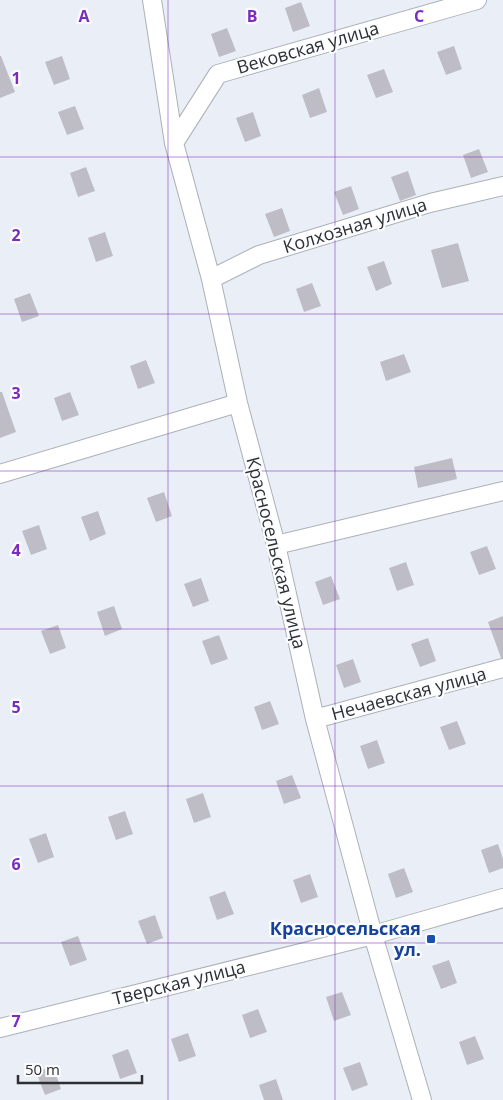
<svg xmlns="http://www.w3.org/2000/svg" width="503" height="1100" font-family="'Open Sans',sans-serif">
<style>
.building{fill:#bebdc6}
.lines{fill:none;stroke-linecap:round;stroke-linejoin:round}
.minor-casing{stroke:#acb1b9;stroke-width:20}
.minor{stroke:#fff;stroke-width:18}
.grid{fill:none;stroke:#7b2cbf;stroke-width:1;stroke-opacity:0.55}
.transit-dot{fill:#1a4fb4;stroke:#fbfcfe;stroke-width:2}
.labels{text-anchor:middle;stroke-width:4.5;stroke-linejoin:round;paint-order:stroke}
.street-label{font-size:18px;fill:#2d2f33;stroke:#fbfcfe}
.transit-label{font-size:18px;font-weight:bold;fill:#164399;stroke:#fbfcfe;text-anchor:end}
.grid-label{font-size:16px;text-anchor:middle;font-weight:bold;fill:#7b2cbf;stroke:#fbfcfe;stroke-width:4.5;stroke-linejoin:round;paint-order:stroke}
</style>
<rect width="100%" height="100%" fill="#eaeff7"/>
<path class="building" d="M301,2L310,26L293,32L285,8Z
M227,28L236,51L219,57L211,34Z
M454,46L462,69L446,75L437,52Z
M0,56H1L15,92L0,98Z
M62,56L70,79L54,85L45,62Z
M384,69L393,92L376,98L367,75Z
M319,88L327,112L310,118L302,95Z
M75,106L84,129L67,135L58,112Z
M253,112L261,136L245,142L236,118Z
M479,149L488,172L471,178L463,155Z
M86,167L95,191L78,197L70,173Z
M408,171L416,195L400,201L391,177Z
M351,186L359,209L343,215L334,192Z
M282,208L290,231L274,237L265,214Z
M105,232L113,256L96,262L88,238Z
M458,243L469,281L442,288L431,250Z
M384,261L392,284L376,291L367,267Z
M312,283L321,306L304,312L296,289Z
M30,293L39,316L22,322L14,299Z
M404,354L411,372L386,381L380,362Z
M146,360L155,383L138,389L130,366Z
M0,392H2L16,432L0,438Z
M70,392L79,415L62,421L54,398Z
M452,458L457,479L418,488L414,467Z
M164,492L172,516L156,522L147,498Z
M98,511L106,534L90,541L81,517Z
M39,525L47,549L31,555L22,531Z
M487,546L496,569L479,575L470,552Z
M406,562L414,585L397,591L389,568Z
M331,576L340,599L323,605L315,582Z
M201,578L209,601L193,607L184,584Z
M114,606L122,629L105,636L97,612Z
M503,616V658H501L488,622Z
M58,625L66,648L50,654L41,631Z
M219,635L228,659L211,665L202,641Z
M428,638L436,661L420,667L411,644Z
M353,659L361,682L344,688L336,665Z
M270,701L279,724L262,730L254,707Z
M457,721L466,744L449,750L440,727Z
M377,740L385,763L368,769L360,746Z
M292,775L301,798L284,804L276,781Z
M203,793L211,817L194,823L186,799Z
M125,811L133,834L116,840L108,817Z
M46,833L54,857L38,863L29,839Z
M498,844L503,859V868L489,873L481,850Z
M404,868L413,892L396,898L388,874Z
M310,874L318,897L301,903L293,880Z
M225,891L234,914L217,920L209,897Z
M155,915L163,938L147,944L138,921Z
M78,936L87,960L70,966L61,942Z
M449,960L457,983L441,989L432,966Z
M342,992L351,1015L334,1021L326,997Z
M258,1009L267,1032L250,1038L242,1015Z
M188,1033L196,1056L179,1062L171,1039Z
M475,1036L484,1059L467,1065L459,1042Z
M128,1049L137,1073L120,1079L112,1055Z
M360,1062L368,1085L352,1091L343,1068Z
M53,1066L61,1089L45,1095L36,1072Z
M276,1079L283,1100H264L259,1085Z"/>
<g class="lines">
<defs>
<path id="minor" d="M152,0L174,143L211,279L238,403L276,545L315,719L373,935L422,1100
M174,143L218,74L477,0
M211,279L259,255L430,203L503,186
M0,474L238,403
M276,545L503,491
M315,719L503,668
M0,1028L373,935L503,898"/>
</defs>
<use href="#minor" class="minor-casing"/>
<use href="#minor" class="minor"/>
</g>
<path class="grid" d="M168,0V1100M335,0V1100M0,157H503M0,314H503M0,471H503M0,629H503M0,786H503M0,943H503"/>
<rect class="transit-dot" x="426" y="934" width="10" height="10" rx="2.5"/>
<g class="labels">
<g class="street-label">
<text transform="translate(308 48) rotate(-16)" y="6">Вековская улица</text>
<text transform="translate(355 226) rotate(-17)" y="6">Колхозная улица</text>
<text transform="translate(276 553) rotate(76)" y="6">Красносельская улица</text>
<text transform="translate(409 694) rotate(-15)" y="6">Нечаевская улица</text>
<text transform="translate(179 983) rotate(-14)" y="6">Тверская улица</text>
</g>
<g class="transit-label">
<text x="421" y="935">Красносельская<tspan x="421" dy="21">ул.</tspan></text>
</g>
</g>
<g class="grid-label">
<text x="84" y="22">A</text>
<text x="252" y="22">B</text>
<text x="419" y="22">C</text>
<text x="16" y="84">1</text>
<text x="16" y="241">2</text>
<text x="16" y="399">3</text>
<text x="16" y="556">4</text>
<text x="16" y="713">5</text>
<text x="16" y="870">6</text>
<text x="16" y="1027">7</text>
</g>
<path d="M18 1075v8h124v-8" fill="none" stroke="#2d2f33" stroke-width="2.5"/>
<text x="25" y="1075" font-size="15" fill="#2d2f33" stroke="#fbfcfe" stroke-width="4" paint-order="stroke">50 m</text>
</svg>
